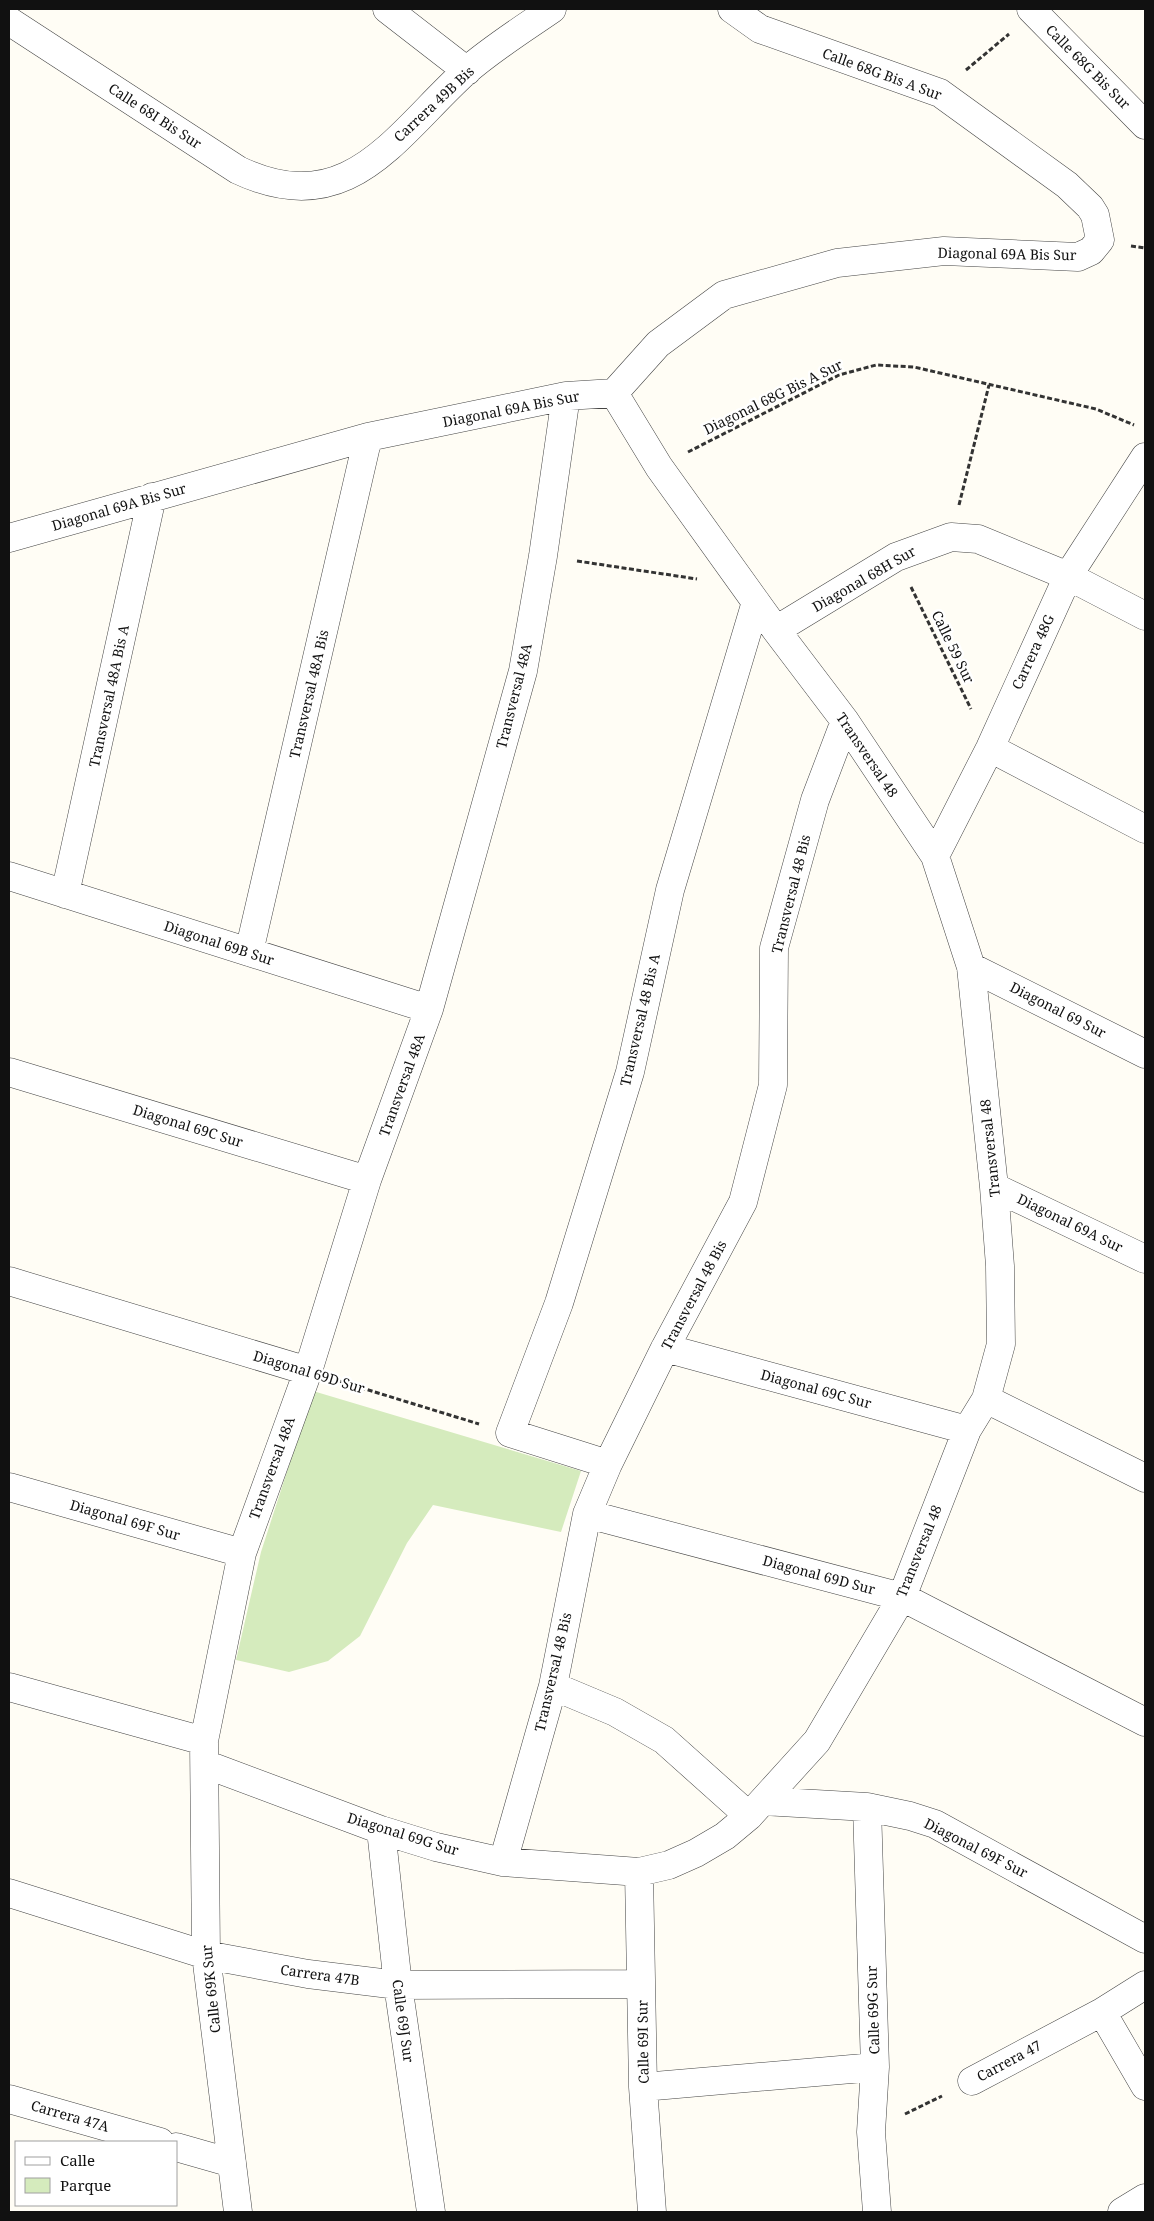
<svg xmlns="http://www.w3.org/2000/svg" width="1154" height="2221" font-family="'Noto Serif',serif">
<style>
.green{fill:#d5ebbd}
.lines{fill:none;stroke-linecap:round;stroke-linejoin:round}
.minor-casing{stroke:#444;stroke-width:29}
.path{stroke:#333;stroke-width:3;stroke-dasharray:5 2.5;stroke-linecap:butt}
.minor{stroke:#fff;stroke-width:28}
.labels{text-anchor:middle;stroke-width:5;stroke-linejoin:round;paint-order:stroke}
.street-label{font-size:14px;fill:#111;stroke:#fff}
</style>
<rect width="100%" height="100%" fill="#fffdf5"/>
<path class="green" d="M313,1391L581,1471L561,1532L433,1505L407,1543L360,1636L328,1661L289,1672L236,1660L261,1552Z"/>
<g class="lines">
<defs>
<path id="minor" d="M387,9L467,71
M1031,9L1145,125
M9,21L238,170C348,222 394,137 465,72C491,49 523,29 552,9
M9,538L368,437L566,396L614,393L658,344L724,295L837,263L944,251L1078,257L1091,251L1100,240L1095,215L1090,207L1067,185L940,93L760,29L732,9
M776,630L896,557L951,537L978,539L1068,576L1145,616
M990,748L1145,829
M935,856L990,748L1068,576L1145,457
M9,876L429,1009
M65,894L152,497
M249,952L368,437
M971,967L1145,1054
M9,1072L367,1180
M994,1187L1145,1259
M9,1281L308,1371
M665,1348L967,1430
M986,1399L1145,1478
M608,1464L510,1433L559,1303L630,1072L670,890L756,602
M9,1487L242,1553
M587,1514L902,1597L1145,1722
M553,1686L615,1712L664,1740L749,1816
M9,1687L204,1741
M205,1764L381,1830L436,1847L503,1862L639,1872L669,1865L696,1853L725,1836L749,1816L817,1741L902,1597L967,1430L986,1399L1001,1344L1000,1266L994,1187L971,967L935,856L845,721L776,630L659,467L614,393
M763,1801L867,1807L910,1816L935,1824L1145,1939
M867,1807L875,2067L871,2132L877,2212
M381,1830L398,1985L431,2212
M503,1862L553,1686L587,1514L608,1464L665,1348L743,1202L773,1085L774,948L815,800L845,721
M639,1872L643,2087L652,2212
M9,1893L206,1955L308,1974L398,1985L641,1984
M1102,2012L1145,2086
M972,2081L1102,2012L1145,1985
M643,2087L875,2067
M9,2099L160,2142
M176,2147L232,2163
M238,2212L206,1955L204,1741L242,1553L308,1371L367,1180L429,1009L523,671L543,556L566,396
M1122,2212L1145,2198"/>
</defs>
<use href="#minor" class="minor-casing"/>
<path class="path" d="M966,70L1009,34
M1131,246L1145,248
M688,452L839,375L876,365L914,367L1096,409L1134,425
M959,505L989,385
M577,561L697,579
M911,587L971,709
M339,1381L479,1424
M905,2114L942,2096"/>
<use href="#minor" class="minor"/>
</g>
<g class="labels">
<g class="street-label">
<text transform="translate(1088 67) rotate(45)" y="5">Calle 68G Bis Sur</text>
<text transform="translate(882 74) rotate(20)" y="5">Calle 68G Bis A Sur</text>
<text transform="translate(434 104) rotate(-43)" y="5">Carrera 49B Bis</text>
<text transform="translate(155 116) rotate(33)" y="5">Calle 68I Bis Sur</text>
<text transform="translate(1007 254) rotate(1)" y="5">Diagonal 69A Bis Sur</text>
<text transform="translate(773 397) rotate(-26)" y="5">Diagonal 68G Bis A Sur</text>
<text transform="translate(511 409) rotate(-11)" y="5">Diagonal 69A Bis Sur</text>
<text transform="translate(119 507) rotate(-16)" y="5">Diagonal 69A Bis Sur</text>
<text transform="translate(864 579) rotate(-30)" y="5">Diagonal 68H Sur</text>
<text transform="translate(953 647) rotate(64)" y="5">Calle 59 Sur</text>
<text transform="translate(1033 652) rotate(-65)" y="5">Carrera 48G</text>
<text transform="translate(309 694) rotate(-77)" y="5">Transversal 48A Bis</text>
<text transform="translate(109 696) rotate(-78)" y="5">Transversal 48A Bis A</text>
<text transform="translate(514 696) rotate(-76)" y="5">Transversal 48A</text>
<text transform="translate(867 755) rotate(56)" y="5">Transversal 48</text>
<text transform="translate(791 894) rotate(-76)" y="5">Transversal 48 Bis</text>
<text transform="translate(219 943) rotate(18)" y="5">Diagonal 69B Sur</text>
<text transform="translate(1058 1010) rotate(27)" y="5">Diagonal 69 Sur</text>
<text transform="translate(640 1020) rotate(-77)" y="5">Transversal 48 Bis A</text>
<text transform="translate(402 1085) rotate(-70)" y="5">Transversal 48A</text>
<text transform="translate(188 1126) rotate(17)" y="5">Diagonal 69C Sur</text>
<text transform="translate(990 1148) rotate(-96)" y="5">Transversal 48</text>
<text transform="translate(1070 1223) rotate(26)" y="5">Diagonal 69A Sur</text>
<text transform="translate(694 1295) rotate(-62)" y="5">Transversal 48 Bis</text>
<text transform="translate(309 1372) rotate(17)" y="5">Diagonal 69D Sur</text>
<text transform="translate(816 1389) rotate(15)" y="5">Diagonal 69C Sur</text>
<text transform="translate(272 1468) rotate(-70)" y="5">Transversal 48A</text>
<text transform="translate(125 1520) rotate(16)" y="5">Diagonal 69F Sur</text>
<text transform="translate(919 1551) rotate(-68)" y="5">Transversal 48</text>
<text transform="translate(819 1575) rotate(15)" y="5">Diagonal 69D Sur</text>
<text transform="translate(553 1672) rotate(-77)" y="5">Transversal 48 Bis</text>
<text transform="translate(403 1834) rotate(17)" y="5">Diagonal 69G Sur</text>
<text transform="translate(976 1848) rotate(27)" y="5">Diagonal 69F Sur</text>
<text transform="translate(320 1975) rotate(8)" y="5">Carrera 47B</text>
<text transform="translate(211 1989) rotate(-96)" y="5">Calle 69K Sur</text>
<text transform="translate(873 2010) rotate(-92)" y="5">Calle 69G Sur</text>
<text transform="translate(403 2021) rotate(82)" y="5">Calle 69J Sur</text>
<text transform="translate(643 2042) rotate(-91)" y="5">Calle 69I Sur</text>
<text transform="translate(1009 2061) rotate(-28)" y="5">Carrera 47</text>
<text transform="translate(70 2116) rotate(16)" y="5">Carrera 47A</text>
</g>
</g>
<rect width="1154" height="2221" fill="none" stroke="#111111" stroke-width="20"/>
<rect x="15" y="2141" width="162" height="65" fill="#ffffff" stroke="#a0a0a0"/>
<rect x="25" y="2157" width="25" height="8" fill="#ffffff" stroke="#a0a0a0"/>
<text x="60" y="2166" font-size="15" fill="#111111">Calle</text>
<rect x="25" y="2178" width="25" height="15" fill="#d5ebbd" stroke="#a0a0a0"/>
<text x="60" y="2191" font-size="15" fill="#111111">Parque</text>
</svg>
